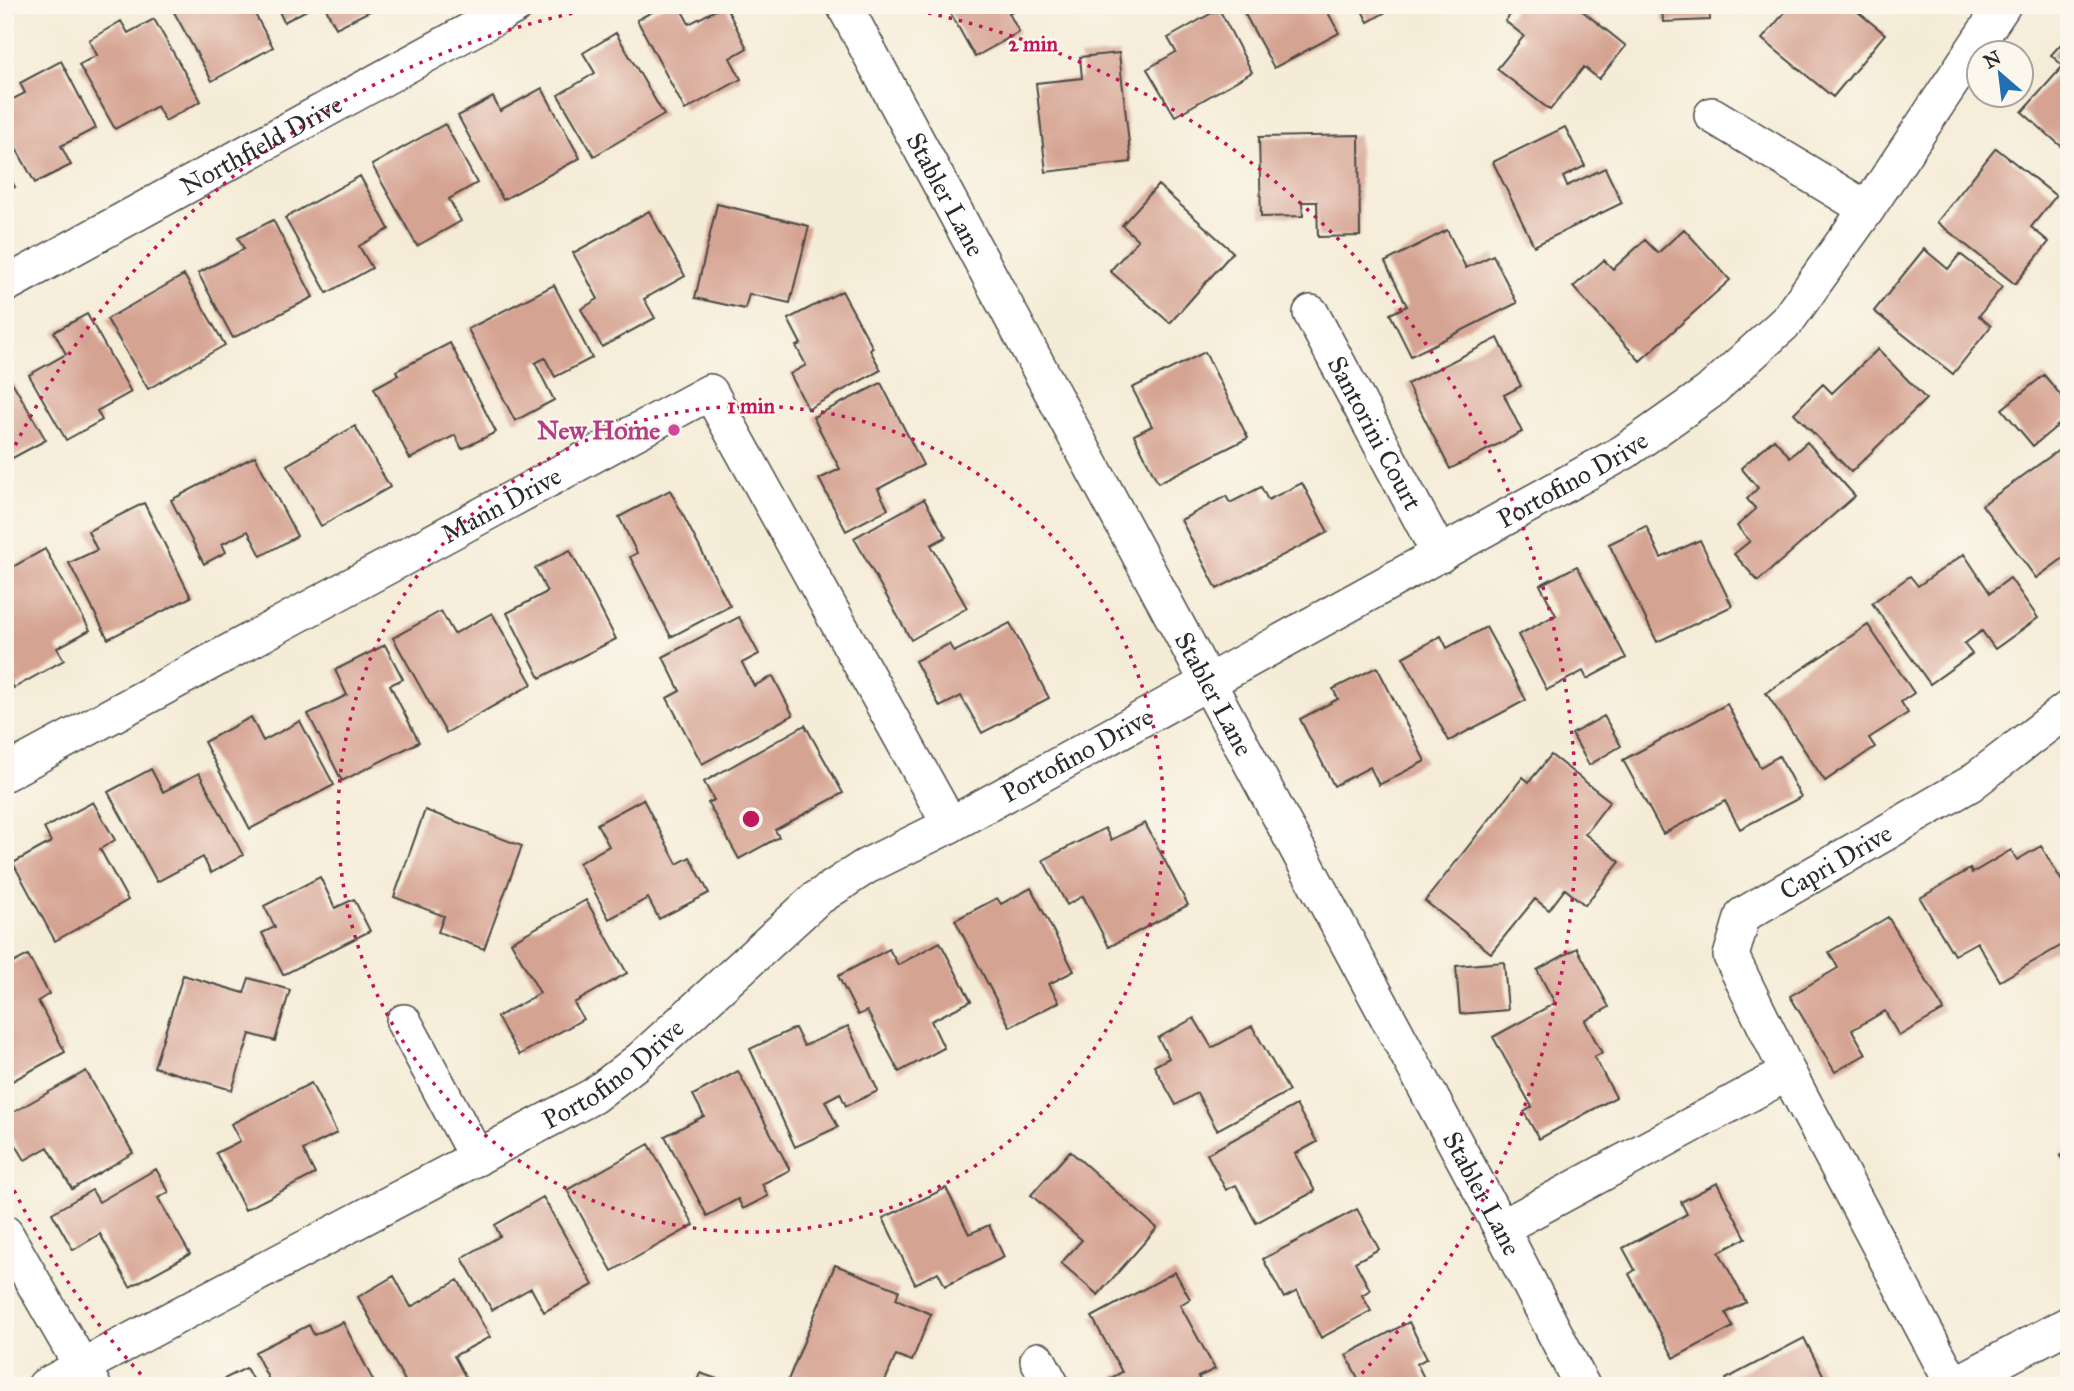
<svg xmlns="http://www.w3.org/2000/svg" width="2074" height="1391" font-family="'IM FELL Great Primer',serif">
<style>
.building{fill:#d5a392}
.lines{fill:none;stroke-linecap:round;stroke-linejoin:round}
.minor-casing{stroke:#494845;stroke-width:38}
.minor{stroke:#fff;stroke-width:35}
.ring{fill:none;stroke:#c2185b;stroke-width:3.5;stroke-dasharray:3.5 7}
.hotel-dot{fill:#d1479c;stroke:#fbf7ec;stroke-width:2.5}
.labels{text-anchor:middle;stroke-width:5;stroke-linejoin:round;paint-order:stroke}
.street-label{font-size:26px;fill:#2b2b2b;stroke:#fbf7ec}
.hotel-label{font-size:26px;font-weight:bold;fill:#b23c85;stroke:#fbf7ec;text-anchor:end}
.centre{fill:#c2185b;stroke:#fbf7ec;stroke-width:3.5}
.ring-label{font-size:21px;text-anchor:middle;font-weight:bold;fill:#c2185b;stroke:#fbf7ec;stroke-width:5;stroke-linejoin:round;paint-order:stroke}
</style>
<rect width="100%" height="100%" fill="#fbf7ec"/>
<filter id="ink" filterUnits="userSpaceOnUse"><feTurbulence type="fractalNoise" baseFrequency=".0143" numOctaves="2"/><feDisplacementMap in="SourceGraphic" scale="14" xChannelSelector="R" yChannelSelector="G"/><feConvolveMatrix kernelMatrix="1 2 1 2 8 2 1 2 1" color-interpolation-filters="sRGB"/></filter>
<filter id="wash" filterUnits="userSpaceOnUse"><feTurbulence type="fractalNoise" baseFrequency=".00686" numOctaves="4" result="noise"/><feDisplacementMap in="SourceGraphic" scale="28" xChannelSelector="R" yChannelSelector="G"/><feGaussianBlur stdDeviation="1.57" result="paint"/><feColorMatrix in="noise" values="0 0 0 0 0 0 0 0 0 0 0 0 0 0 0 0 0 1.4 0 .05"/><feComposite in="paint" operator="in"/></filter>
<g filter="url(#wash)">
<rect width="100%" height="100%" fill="#f5ecd7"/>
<g id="blocks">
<path class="building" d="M170,5H250L273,47L212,81Z
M276,5H316L284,22Z
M324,5H370L372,10L336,28Z
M665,5H679L689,24L725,5L747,48L730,58L741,79L685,110L637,20Z
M946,5H1024L1009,13L1019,32L975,57Z
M1240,5H1324L1339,33L1274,68Z
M1359,5H1398L1368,22Z
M1518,5H1575L1626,46L1599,79L1584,67L1550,110L1497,69L1524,36L1505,21Z
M1662,5H1709L1710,20L1663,22Z
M1791,5H1855L1853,8L1885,34L1833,97L1762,39Z
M1219,9L1252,72L1175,116L1147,69L1176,52L1168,38Z
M154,19L201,101L165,121L157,106L115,129L79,65L97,55L89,40L121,21L128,33Z
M616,33L664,115L594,156L558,95L595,73L583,53Z
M2069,35V153L2022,112L2063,66L2051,55Z
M1119,53L1131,162L1046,172L1036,83L1082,78L1080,57Z
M61,61L96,128L61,146L71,165L35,183L5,128V103L25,93L20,83Z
M542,88L580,158L503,200L458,116L493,97L500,111Z
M445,124L477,183L449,199L461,221L417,246L372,165Z
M1565,127L1585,166L1563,177L1567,186L1605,168L1622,203L1534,246L1493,162Z
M1359,135L1360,236L1318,237L1317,202H1302L1303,216L1261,217L1259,137Z
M1996,148L2056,196L2031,227L2049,242L2015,284L1937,222Z
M5,169L15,187L5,192Z
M360,176L389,229L359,246L372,268L327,293L285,218Z
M1158,185L1233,252L1170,323L1110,271L1138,240L1122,225Z
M717,204L809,226L790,303L749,294L745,309L695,298Z
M649,211L685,276L644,299L655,318L602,347L581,309L598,299L573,253Z
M273,220L313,297L233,338L198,273L244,249L238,238Z
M1684,229L1730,280L1640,361L1573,287L1604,260L1613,269L1645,240L1658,253Z
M1447,230L1466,268L1493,255L1517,303L1411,356L1390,314L1407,306L1385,262Z
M1924,249L1948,269L1960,254L2002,287L1979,316L1991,326L1953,374L1874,311Z
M184,275L225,345L148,389L107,319Z
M554,285L592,358L555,377L545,358L535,363L554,400L515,421L468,329Z
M842,291L873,348L870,350L881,370L808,409L790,374L806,365L796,346L801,344L788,319Z
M87,314L131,392L97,411L102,420L66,440L29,375L66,354L54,332Z
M1498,338L1521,386L1504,395L1522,432L1450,469L1407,384Z
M450,343L496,432L462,449L455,435L410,459L374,388L398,375L396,371Z
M1878,349L1926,399L1851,472L1794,413L1823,384L1832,393Z
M1205,352L1248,438L1158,483L1134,435L1152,426L1132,388Z
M8,375L46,440L5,462V376Z
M2044,375L2069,405V416L2033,446L2002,409Z
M881,383L923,465L878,489L888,509L846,531L819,479L840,469L813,417Z
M355,426L390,487L321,526L287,465Z
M1774,439L1790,457L1807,442L1855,496L1758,581L1734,554L1750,541L1737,526L1756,509L1747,499L1758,488L1741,468Z
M2069,443V534L2066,536L2069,539V554L2036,578L1982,505Z
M255,456L297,536L261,556L248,531L222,544L226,552L204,564L171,500Z
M1302,483L1328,532L1217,589L1181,520L1226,496L1230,503L1261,487L1268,500Z
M670,490L730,606L671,637L630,557L637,553L619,517Z
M924,499L946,537L931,545L967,608L911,640L854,538Z
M144,503L191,597L108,639L69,563L97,550L88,531Z
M1646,526L1661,558L1700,540L1732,606L1657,642L1609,544Z
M45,549L90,630L57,648L64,660L14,688L5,671V571Z
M570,550L616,639L540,678L507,613L547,592L535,568Z
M1964,554L1990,593L2010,578L2038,618L1995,649L1982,631L1964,644L1972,654L1930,684L1872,603L1910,576L1918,586Z
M1577,566L1626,658L1587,679L1583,671L1547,690L1518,635L1556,615L1540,585Z
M441,611L454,634L492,613L532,684L446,733L393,638Z
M739,617L759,654L742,663L754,686L773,676L793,715L702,764L667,698L680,691L663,657Z
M1010,623L1049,698L982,733L961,696L940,707L915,661L949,644L954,652Z
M1868,625L1914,693L1901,702L1908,713L1869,738L1875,747L1825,781L1766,693Z
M1486,627L1526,700L1449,741L1403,657L1441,636L1447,648Z
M385,645L403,679L390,685L419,742L342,781L308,714L347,695L335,670Z
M1377,667L1425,761L1379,785L1370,767L1334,786L1300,719L1338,699L1333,689Z
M1727,704L1760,767L1779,756L1801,797L1740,829L1725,801L1663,834L1623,760Z
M1604,716L1621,746L1589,765L1572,734Z
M251,717L263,741L300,721L334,785L250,829L204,742Z
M805,725L843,793L775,830L779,837L739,859L708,803L714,800L704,782Z
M1551,755L1610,801L1585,834L1620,862L1585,905L1565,889L1549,910L1535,899L1491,953L1425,901L1523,777L1529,782Z
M151,769L163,792L199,773L243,855L211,873L203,857L157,882L108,792Z
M643,799L677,864L690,857L709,893L659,919L648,898L609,919L579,863L609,846L597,824Z
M93,802L115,840L100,849L128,900L55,941L13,863L51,842L44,828Z
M425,810L522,846L484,949L438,932L444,916L394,897Z
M1145,823L1188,905L1109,947L1083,896L1067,905L1043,860L1105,828L1111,840Z
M2041,846L2069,893V941L2000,981L1977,942L1954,955L1920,898L1970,869L1972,873L2011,850L2017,860Z
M320,877L335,908L354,899L370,931L283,975L262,933L275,927L264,906Z
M1031,888L1074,971L1049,984L1059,1002L1010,1027L955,920L997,898L1001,904Z
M586,900L627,973L574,1003L583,1019L519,1055L497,1017L540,993L511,942Z
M1888,917L1944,1010L1899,1036L1885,1011L1852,1030L1866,1054L1835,1072L1790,996L1838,968L1829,952Z
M940,942L971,1001L931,1021L944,1048L899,1072L867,1011L858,1015L838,976L889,949L898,965Z
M1577,948L1609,1007L1585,1021L1602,1053L1594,1057L1616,1097L1539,1139L1524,1112L1532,1107L1493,1037L1555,1003L1537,970Z
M28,955L49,994L38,1001L65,1052L5,1085V967Z
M1504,962L1508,1010L1460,1014L1456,966Z
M183,975L244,993L249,978L290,990L275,1041L250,1034L232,1090L154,1067Z
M1194,1018L1212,1048L1252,1026L1289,1091L1217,1130L1197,1093L1176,1105L1154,1066L1169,1058L1158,1038Z
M848,1026L878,1091L846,1106L840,1093L825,1101L838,1127L795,1147L750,1049L795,1028L804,1046Z
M86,1071L133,1153L72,1189L48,1147L25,1160L5,1127V1117Z
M738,1071L790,1170L762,1184L768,1196L743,1209L738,1199L707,1216L665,1136L704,1116L693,1095Z
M311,1083L337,1133L303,1150L315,1174L245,1210L216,1153L240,1141L231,1124Z
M1296,1105L1317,1142L1295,1154L1315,1191L1256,1223L1236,1185L1226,1190L1207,1154Z
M649,1144L694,1225L612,1271L567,1190Z
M2069,1150V1167L2060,1156Z
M1070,1151L1157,1228L1098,1295L1061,1263L1082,1240L1031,1195Z
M156,1169L169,1192L158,1198L190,1254L130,1287L100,1234L73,1250L52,1213L92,1190L99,1202Z
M1717,1183L1746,1238L1719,1252L1746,1302L1726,1313L1733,1327L1674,1358L1629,1274L1635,1270L1623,1248L1687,1214L1681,1202Z
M946,1188L969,1234L989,1225L1004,1257L945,1286L938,1272L915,1284L883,1218Z
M543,1197L593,1285L544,1312L531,1288L492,1310L462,1258L500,1236L495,1225Z
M1357,1209L1379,1249L1355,1262L1370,1290L1362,1295L1371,1311L1321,1338L1297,1291L1284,1298L1263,1259Z
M835,1265L899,1290L896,1299L931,1314L912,1361L896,1355L883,1386L786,1385Z
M1175,1272L1190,1299L1180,1305L1215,1369L1198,1377L1203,1386H1115L1111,1378L1122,1372L1092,1317Z
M394,1276L411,1307L458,1280L490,1337L454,1356L466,1378L452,1386H408L358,1297Z
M343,1322L374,1382L367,1386H289L287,1381L272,1386L255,1352L309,1325L314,1335Z
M1409,1322L1427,1358L1417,1364L1428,1386H1362L1346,1355Z
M1804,1338L1829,1386H1729L1726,1379Z
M246,1368L256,1386H210Z
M700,1373L734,1385V1386H695Z"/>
</g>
</g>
<g filter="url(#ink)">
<use href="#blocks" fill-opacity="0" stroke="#494845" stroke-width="2"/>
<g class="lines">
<defs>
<g id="minor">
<path id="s1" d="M844,5L1501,1228L1582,1386"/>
<path d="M1712,115L1867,209"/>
<path id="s2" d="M5,285L517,5"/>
<path id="s3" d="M1311,313L1440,555"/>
<path id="s4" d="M5,773L710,392L950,825"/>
<path d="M404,1022L477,1158"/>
<path d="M1501,1228L1788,1073"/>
<path d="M5,1233L93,1386"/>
<path d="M1038,1360L1052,1386"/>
<path d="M1954,1385L2069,1324"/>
<path id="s5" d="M45,1386L593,1096L641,1059L816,899L865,867L950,825L1624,452L1709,392L1787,321L1867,209L2003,5"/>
<path id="s6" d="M1954,1386L1788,1073L1731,956L1743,915L1970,784L2069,708"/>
</g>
</defs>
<use href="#minor" class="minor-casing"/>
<use href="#minor" class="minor"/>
</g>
</g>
<g class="ring">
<circle cx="751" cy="819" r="413"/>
<path d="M148 1382A825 825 0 0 1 6 1174M6 464A825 825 0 0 1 615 5M887 5A825 825 0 0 1 1354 1382"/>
</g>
<circle class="hotel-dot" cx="674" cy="430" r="7"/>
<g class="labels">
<g class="street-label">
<text dy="9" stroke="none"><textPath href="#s2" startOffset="292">Northfield Drive</textPath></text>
<text dy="9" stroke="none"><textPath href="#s1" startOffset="215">Stabler Lane</textPath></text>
<text dy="9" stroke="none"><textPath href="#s3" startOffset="136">Santorini Court</textPath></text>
<text dy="9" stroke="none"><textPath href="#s5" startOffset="1783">Portofino Drive</textPath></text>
<text dy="9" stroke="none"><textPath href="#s4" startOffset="564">Mann Drive</textPath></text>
<text dy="9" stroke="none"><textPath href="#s1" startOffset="782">Stabler Lane</textPath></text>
<text dy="9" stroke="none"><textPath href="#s5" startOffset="1216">Portofino Drive</textPath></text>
<text dy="9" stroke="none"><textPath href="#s6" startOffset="634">Capri Drive</textPath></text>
<text dy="9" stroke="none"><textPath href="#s5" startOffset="649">Portofino Drive</textPath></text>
<text dy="9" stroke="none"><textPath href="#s1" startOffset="1349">Stabler Lane</textPath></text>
</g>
<g class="hotel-label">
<text x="660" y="439">New Home</text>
</g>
</g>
<circle cx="751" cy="819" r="10" class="centre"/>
<g class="ring-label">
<text x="1033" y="51">2 min</text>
<text x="751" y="413">1 min</text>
</g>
<rect width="2074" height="1391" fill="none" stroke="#fbf7ec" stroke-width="28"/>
<g transform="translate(2000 74) rotate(332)"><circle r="33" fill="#fbf7ec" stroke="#a8a59f" stroke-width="2"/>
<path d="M0-5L12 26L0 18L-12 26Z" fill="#1f6fb2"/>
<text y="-10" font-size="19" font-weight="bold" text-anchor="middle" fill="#2b2b2b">N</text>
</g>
</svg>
